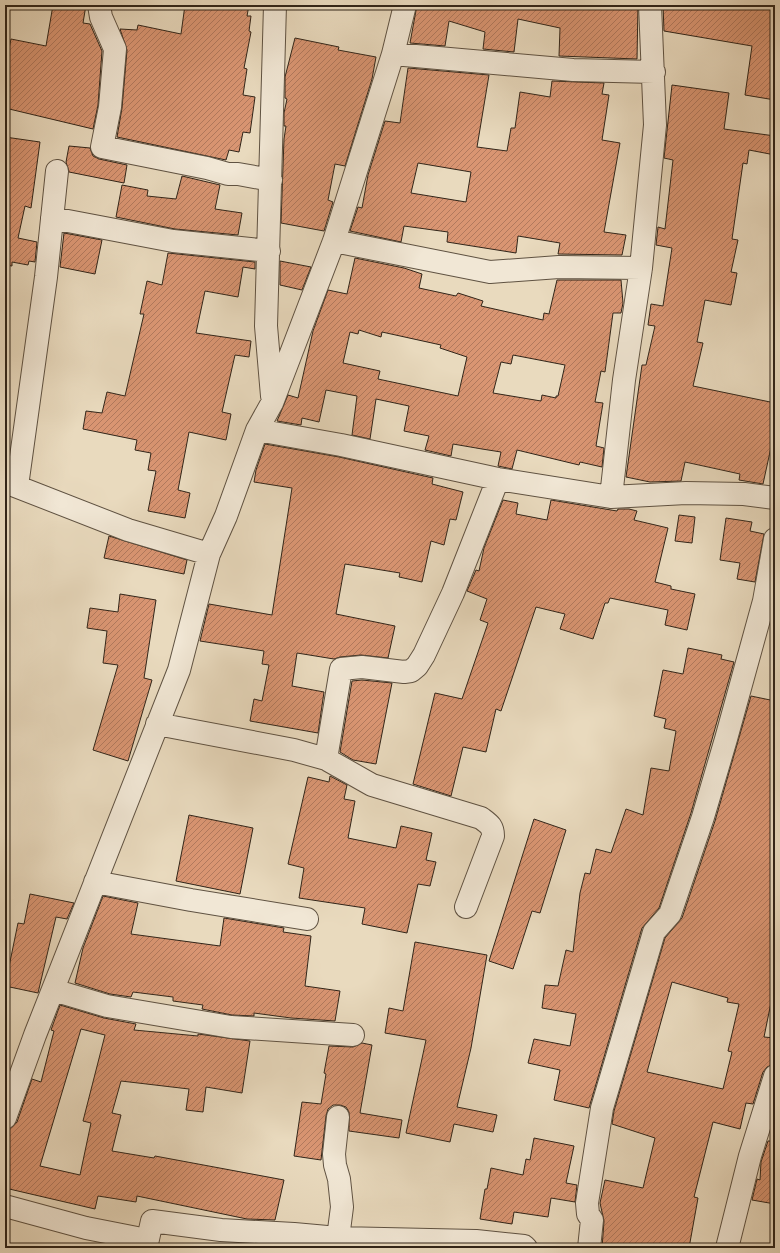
<svg xmlns="http://www.w3.org/2000/svg" width="780" height="1253" font-family="'Sorts Mill Goudy',serif">
<style>
.building{fill:url(#building-hatch);stroke:#312519;fill-rule:evenodd}
.lines{fill:none;stroke-linecap:round;stroke-linejoin:round}
.minor-casing{stroke:#5f5242;stroke-width:24}
.minor{stroke:#f1e7d5;stroke-width:22}
</style>
<defs>
<pattern id="building-hatch" width="6" height="6" patternUnits="userSpaceOnUse"><rect width="6" height="6" fill="#d99572"/><path d="M-1 1l2-2M0 6l6-6M5 7l2-2" fill="none" stroke="#b1795d"/></pattern>
</defs>
<rect width="100%" height="100%" fill="#e9dabe"/>
<filter id="stains"><feTurbulence type="fractalNoise" baseFrequency=".005" numOctaves="4"/><feColorMatrix values="0 0 0 0 .2 0 0 0 0 .09 0 0 0 0 .02 0 0 0 .5 -.17"/></filter>
<radialGradient id="worn" r=".72"><stop offset=".6" stop-color="#630" stop-opacity="0"/><stop offset="1" stop-color="#630" stop-opacity=".3"/></radialGradient>
<path class="building" d="M53,5H86L83,23L90,24L102,51L98,105L93,129L5,108V68L11,39L46,46Z
M185,5H249L247,16H251L249,31L251,32L244,68L247,69L243,95L255,97L250,133L243,132L239,152L229,150L226,160L117,137L122,108L127,50L120,29L137,30L138,25L181,34Z
M417,5H638L637,59L559,56L560,28L518,19L514,52L483,49L485,32L449,21L445,46L410,43Z
M663,5H775V100L745,95L752,46L664,31Z
M295,38L339,47L338,50L376,57L372,79L345,166L335,164L328,200L333,202L324,231L281,223L284,139L286,126H284V113L287,99L285,98V77Z
M408,68L489,75L477,147L507,151L511,128H515L520,92L550,97L552,81L604,83L602,94L609,95L602,140L620,143L604,232L626,235L622,255L558,254L560,243L518,236L516,253L447,242L448,232L404,226L401,242L350,231L358,207L362,208L368,175L385,121L400,123ZM418,163L471,172L466,202L411,193Z
M672,85L729,93L724,129L775,136V155L749,150L747,164L743,163L732,239L738,240L731,272L737,273L731,305L705,300L697,342L703,343L693,386L775,403V429L763,484L739,480L740,474L685,462L681,481L650,482L626,477L642,365H646L655,326L648,325L651,304L663,306L672,248L656,245L658,227L665,229L673,160L664,158Z
M5,137L40,142L31,208L25,206L18,238L37,242L35,262L29,261L28,265L12,262V266L5,265Z
M69,146L90,148L93,156L99,159L127,165L124,183L69,172L66,162Z
M182,176L220,185L215,209L242,213L238,235L175,229L116,217L122,185L148,190L147,196L176,199Z
M64,233L102,240L95,274L60,267Z
M168,253L255,262V269L243,267L238,297L205,291L196,333L251,341L249,357L235,355L222,412L231,414L226,440L189,432L178,490L190,493L185,518L148,511L156,471L148,470L151,453L135,450L137,440L83,429L86,411L102,413L107,392L125,396L144,314H140L147,281L162,285Z
M355,258L404,268L422,274L419,288L456,296L458,293L483,301L481,306L543,320L544,313L549,314L557,280H621L623,303L621,313H613L605,372L601,371L595,402L603,403L596,446L604,448L602,467L580,462L579,465L517,450L512,469L498,466L501,452L482,449L453,444L451,456L425,450L429,436L404,431L409,406L376,399L370,439L352,435L357,396L326,390L319,422L302,418L301,425L277,421L288,395L298,398L313,331L328,290L347,294ZM359,330L381,337L382,332L441,345L440,348L467,357L458,396L378,379L380,371L343,363L350,332L358,334ZM513,355L565,365L558,396H556V398L542,395L541,401L493,393L501,362L511,364Z
M280,261L311,267L302,290L280,285Z
M265,444L339,457L433,478L432,484L463,492L456,520L450,519L444,545L431,541L422,582L399,577L400,573L345,564L336,614L395,626L388,658L361,655L340,657L334,659L297,653L292,686L324,692L318,733L250,721L254,699L262,701L269,665L262,664L264,651L200,641L209,604L272,615L292,488L254,482L256,470Z
M503,500L518,503L516,514L547,520L551,500L617,511L618,509H629L637,511L634,520L668,528L655,582L671,586V589L695,594L687,630L665,625L668,610L610,598L608,603H605L593,639L560,629L565,614L536,607L501,711L496,709L486,752L463,747L451,796L413,784L435,693L462,699L488,623L480,620L487,599L467,591L476,570L479,571L484,548Z
M679,515L695,517L692,543L675,541Z
M726,518L752,522L750,531L764,534L755,582L737,579L740,563L720,560Z
M109,536L187,560L184,574L104,558Z
M120,594L156,600L144,678L152,680L128,761L93,750L118,665L103,663L107,631L87,628L90,608L118,612Z
M688,648L722,655L721,659L734,662L691,813L659,908L642,928L589,1108L554,1100L560,1070L528,1063L534,1039L570,1046L576,1014L542,1008L545,985L558,986L566,950L573,952L580,893L585,873L590,874L596,849L611,853L626,809L643,815L651,768L669,771L676,731L664,728L666,719L654,716L663,670L683,674Z
M362,680L392,683L376,764L353,760L340,752L352,681Z
M751,696L775,701V983L764,1037L775,1038V1064L767,1067L763,1072L753,1104L746,1103L740,1129L713,1122L694,1197L698,1198L689,1248H602L604,1221L600,1203L605,1180L643,1188L655,1138L612,1124L614,1111L665,938L682,918L715,821ZM672,982L728,998L727,1002L739,1004L728,1051L732,1052L723,1089L647,1072Z
M330,776L347,785L344,799L355,801L348,838L396,848L401,826L432,833L426,860L436,862L430,886L418,884L407,933L362,924L365,908L299,898L304,868L288,864L308,777L329,782Z
M189,815L253,828L240,894L176,881Z
M534,819L566,830L540,913L532,911L513,969L489,961Z
M30,894L74,903L67,919L56,917L38,993L5,986L18,923L24,924Z
M103,896L138,903L131,934L220,946L224,918L284,928L283,932L311,936L305,986L340,991L335,1021L291,1018L254,1013V1016L232,1015L202,1009L203,1005L173,1001V997L133,992L131,997L110,994L75,983L83,948Z
M415,942L487,955L471,1048L457,1107L497,1115L493,1132L454,1124L450,1142L406,1133L426,1040L385,1033L389,1008L403,1011Z
M60,1005L104,1018L136,1024L134,1030L198,1036V1034L250,1041L242,1093L206,1087L203,1112L186,1110L189,1089L121,1081L112,1113L121,1115L112,1151L154,1158L155,1156L284,1180L275,1220L247,1219L137,1196L136,1202L98,1196L95,1209L5,1188V1143L9,1129L17,1122L32,1079L41,1082L54,1031L51,1030ZM81,1029L105,1035L83,1121L91,1123L80,1175L40,1166Z
M362,1043L372,1045L360,1113L402,1120L399,1138L349,1131V1112L346,1107L340,1105H333L328,1109L326,1116L321,1160L294,1156L302,1102L321,1104L326,1074L324,1073L329,1046L353,1047Z
M534,1138L574,1146L566,1183L577,1185L575,1202L551,1198L548,1217L514,1212L512,1224L480,1219L485,1189H487L491,1168L523,1175L526,1159L530,1160Z
M768,1141H775V1204L752,1200L757,1179L760,1180L761,1162Z"/>
<g class="lines">
<defs>
<path id="minor" d="M99,5L101,17L115,49L110,107L102,147L207,168L228,174H238L271,180
M393,54L573,70L654,72
M52,218L173,241L269,251
M334,241L490,272L559,267L641,268
M272,396L266,326L275,5
M257,430L341,445L498,479L611,497L686,493L744,494L775,498
M5,482L128,530L209,554
M17,486L46,277L57,171
M611,497L624,380L641,268L655,125L650,5
M157,724L294,750L326,759L341,669L362,667L404,672L411,671L417,666L424,655L453,593L498,479
M326,759L372,785L481,818C489,824 493,826 493,836L466,907
M95,882L191,900L307,919
M53,990L107,1006L231,1027L353,1035
M5,1118L35,1035L179,670L209,554L226,516L257,430L272,403L334,241L393,54L405,5
M5,1206L86,1228L147,1240
M338,1238L342,1207L339,1179L335,1165L334,1154L338,1117
M146,1248L152,1221L221,1230L294,1234L338,1238L476,1241L524,1246L526,1248
M589,1248L592,1220L588,1214L587,1203L602,1108L654,932L670,914L703,817L726,739L764,601L775,539
M727,1248L750,1156L775,1076"/>
</defs>
<use href="#minor" class="minor-casing"/>
<use href="#minor" class="minor"/>
</g>
<rect width="780" height="1253" fill="none" stroke="#e9dabe" stroke-width="20"/>
<rect x="6" y="6" width="768" height="1241" fill="none" stroke="#312519" stroke-width="2"/>
<rect x="10" y="10" width="760" height="1233" fill="none" stroke="#312519"/>
<rect width="100%" height="100%" filter="url(#stains)"/>
<rect width="100%" height="100%" fill="url(#worn)"/>
</svg>
